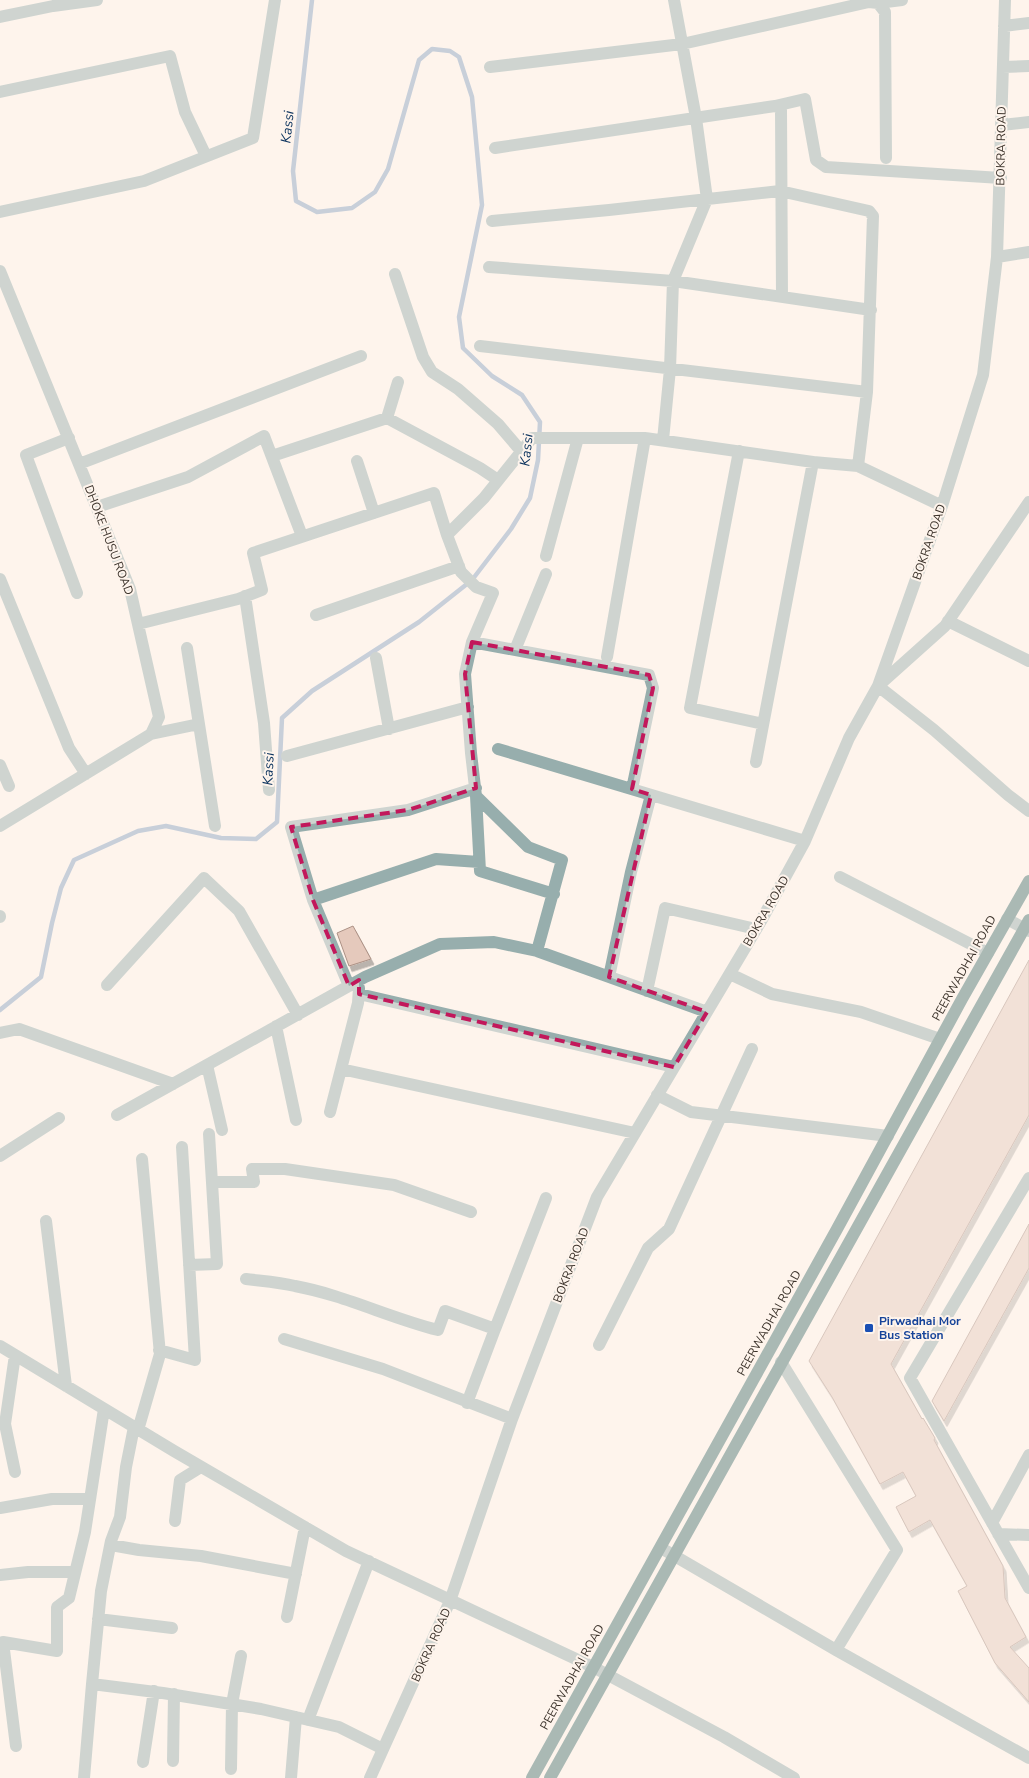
<svg xmlns="http://www.w3.org/2000/svg" width="1029" height="1778" font-family="'Nunito Sans',sans-serif">
<style>
.lines{fill:none;stroke-linecap:round;stroke-linejoin:round}
.stream{stroke:#87a2c2;stroke-width:4.5}
.building{fill:#e5c9bc;stroke:#ac9185;filter:url(#shadow)}
.minor{stroke:#97aead;stroke-width:12}
.major{stroke:#467270;stroke-width:12}
.marked{fill:none;stroke:#c2185b;stroke-width:4;stroke-dasharray:10 6;stroke-linejoin:round}
.transit-dot{fill:#1a4fb4;stroke:#fef4ec;stroke-width:2}
.labels{text-anchor:middle;stroke-width:4;stroke-linejoin:round;paint-order:stroke}
.street-label{font-size:12px;fill:#3d342c;stroke:#fef4ec}
.transit-label{font-size:12px;font-weight:bold;fill:#164399;stroke:#fef4ec;text-anchor:start}
.water-label{font-size:14px;font-style:italic;fill:#0f3660;stroke:#fef4ec}
</style>
<defs>
<filter id="shadow"><feDropShadow dx="3" dy="5.5" stdDeviation="0" flood-color="#0004"/></filter>
</defs>
<rect width="100%" height="100%" fill="#fef4ec"/>
<g class="lines">
<path class="stream" d="M0,1010L41,977L52,923L61,888L74,860L138,831L166,826L221,838L256,839L277,822L282,718L312,691L419,622L472,580L511,529L530,498L538,460L540,422L522,395L492,376L463,348L459,317L482,205L472,97L459,57L450,51L432,49L419,60L388,169L375,192L352,208L317,212L296,201L293,171L312,0"/>
</g>
<path class="building" d="M353,926L371,959L349,966L337,933Z
M1029,960V1115L891,1364L922,1419L923,1418L935,1438L934,1440L1003,1566L1005,1598L1026,1637L1010,1647L1029,1668V1702L995,1663L958,1591L967,1586L930,1520L909,1532L896,1507L916,1496L903,1472L880,1484L832,1397L809,1361Z
M1029,1224V1268L944,1421L932,1401Z"/>
<g class="lines">
<path class="minor" d="M878,3L885,12L886,158
M0,17L53,6L97,0
M1004,26L1029,23
M490,67L682,44L869,2L878,3L902,0
M1003,67L1029,66
M0,92L170,56L185,112L206,156
M775,106L805,99L816,160L826,167L1001,178
M1002,125L1029,122
M495,148L768,107L775,106L781,109L782,297
M0,212L144,181L253,138L275,0
M492,221L609,210L780,191L869,211L873,216L867,392L858,466
M997,257L1029,252
M489,267L673,281L871,310
M0,271L130,589L159,717L151,734L0,826
M395,274L423,357L432,372L458,389L498,424L521,451
M480,346L867,392
M387,418L398,382
M69,438L26,455L77,593
M663,440L670,369L673,281L707,199L696,118L674,0
M739,451L690,708L763,724
M272,456L387,418L480,468L498,480
M357,461L374,513
M79,464L361,356
M1029,502L945,626L878,686L934,730L1008,795L1029,811
M97,507L188,477L264,436L302,536
M447,535L461,572L476,587L493,593L472,642L465,674L471,753L476,796L528,847L562,860L537,951
M546,556L578,438
M0,579L69,748L86,774
M245,596L264,723L269,790
M316,615L459,566
M948,621L1029,661
M138,624L238,599L262,590L253,553L434,493L447,535L484,498L532,438H645L813,462L858,466L942,506
M472,642L649,675L653,688L632,789
M187,648L215,826
M515,650L546,574
M607,657L645,438
M376,658L389,729
M151,734L199,724
M498,749L805,841
M287,756L468,707
M756,762L813,462
M0,765L9,786
M476,796L480,871L554,894
M840,877L988,953
M313,900L291,827L408,810L476,788
M0,916V917
M1007,919L1029,931
M730,974L772,994L861,1012L940,1039
M609,977L631,872L651,795
M107,985L204,878L239,911L298,1015
M349,986L313,900L436,859L479,862
M647,991L665,908L756,929
M359,994L674,1067
M276,1026L296,1120
M0,1033L19,1029L173,1084
M207,1065L222,1130
M341,1069L635,1133
M657,1095L691,1112L888,1136
M330,1112L358,1003L359,988
M117,1115L365,977L440,944L494,942L537,951L707,1012
M0,1156L59,1118
M1029,1178L910,1378L1029,1588
M212,1182H254L252,1169H285L394,1185L471,1212
M46,1221L66,1386
M189,1265L217,1264L209,1134
M246,1279C262,1281 279,1282 295,1286C344,1295 390,1318 438,1330L445,1311L495,1329L546,1198
M284,1339L383,1369L512,1419
M599,1345L648,1248L669,1229L752,1049
M0,1346L174,1451L346,1551L593,1667L724,1737L794,1778
M159,1350L195,1360L182,1147
M15,1355L5,1424L15,1472
M781,1362L897,1550L836,1650
M467,1403L495,1329
M138,1430L160,1354L142,1159
M0,1508L52,1499H90
M175,1521L180,1480L201,1467
M992,1523L1029,1455
M998,1534L1029,1535
M111,1545L139,1550L201,1556L296,1574
M661,1548L836,1650L1029,1758
M0,1575L28,1572H75
M287,1617L305,1527
M98,1619L172,1628
M3,1642L57,1651V1607L69,1598L85,1532L104,1409
M0,1643L3,1642L16,1746
M92,1684L101,1591L111,1541L120,1517L126,1467L134,1427
M308,1720L369,1561
M173,1761L174,1694
M143,1762L154,1691
M231,1769L232,1704L241,1656
M84,1778L92,1684L163,1693L261,1709L339,1727L383,1749
M291,1778L296,1717
M370,1778L450,1601L512,1419L597,1197L761,921L805,841L849,738L878,686L942,506L983,375L997,257L1005,0"/>
<path class="major" d="M532,1778L837,1229L962,999L1029,881
M550,1778L1029,920"/>
</g>
<path d="M0 0H1029V1778H0ZM472,642L649,675L653,688L632,789L651,795L609,977L707,1012L674,1067L359,994V980L349,986L313,900L291,827L408,810L476,788L465,674Z" fill="#fef4ec" fill-opacity=".55" fill-rule="evenodd"/>
<path class="marked" d="M472,642L649,675L653,688L632,789L651,795L609,977L707,1012L674,1067L359,994V980L349,986L313,900L291,827L408,810L476,788L465,674Z"/>
<rect class="transit-dot" x="864" y="1323" width="10" height="10" rx="2.5"/>
<g class="labels">
<g class="street-label">
<text transform="translate(1001 146) rotate(-89)" y="4">BOKRA ROAD</text>
<text transform="translate(109 540) rotate(69)" y="4">DHOKE HUSU ROAD</text>
<text transform="translate(929 542) rotate(-71)" y="4">BOKRA ROAD</text>
<text transform="translate(766 911) rotate(-60)" y="4">BOKRA ROAD</text>
<text transform="translate(964 968) rotate(-61)" y="4">PEERWADHAI ROAD</text>
<text transform="translate(571 1265) rotate(-69)" y="4">BOKRA ROAD</text>
<text transform="translate(769 1323) rotate(-61)" y="4">PEERWADHAI ROAD</text>
<text transform="translate(431 1645) rotate(-66)" y="4">BOKRA ROAD</text>
<text transform="translate(572 1677) rotate(-61)" y="4">PEERWADHAI ROAD</text>
</g>
<g class="transit-label">
<text x="879" y="1325">Pirwadhai Mor<tspan x="879" dy="14">Bus Station</tspan></text>
</g>
<g class="water-label">
<text transform="translate(287 127) rotate(-84)" y="5">Kassi</text>
<text transform="translate(526 450) rotate(-84)" y="5">Kassi</text>
<text transform="translate(268 769) rotate(-87)" y="5">Kassi</text>
</g>
</g>
</svg>
